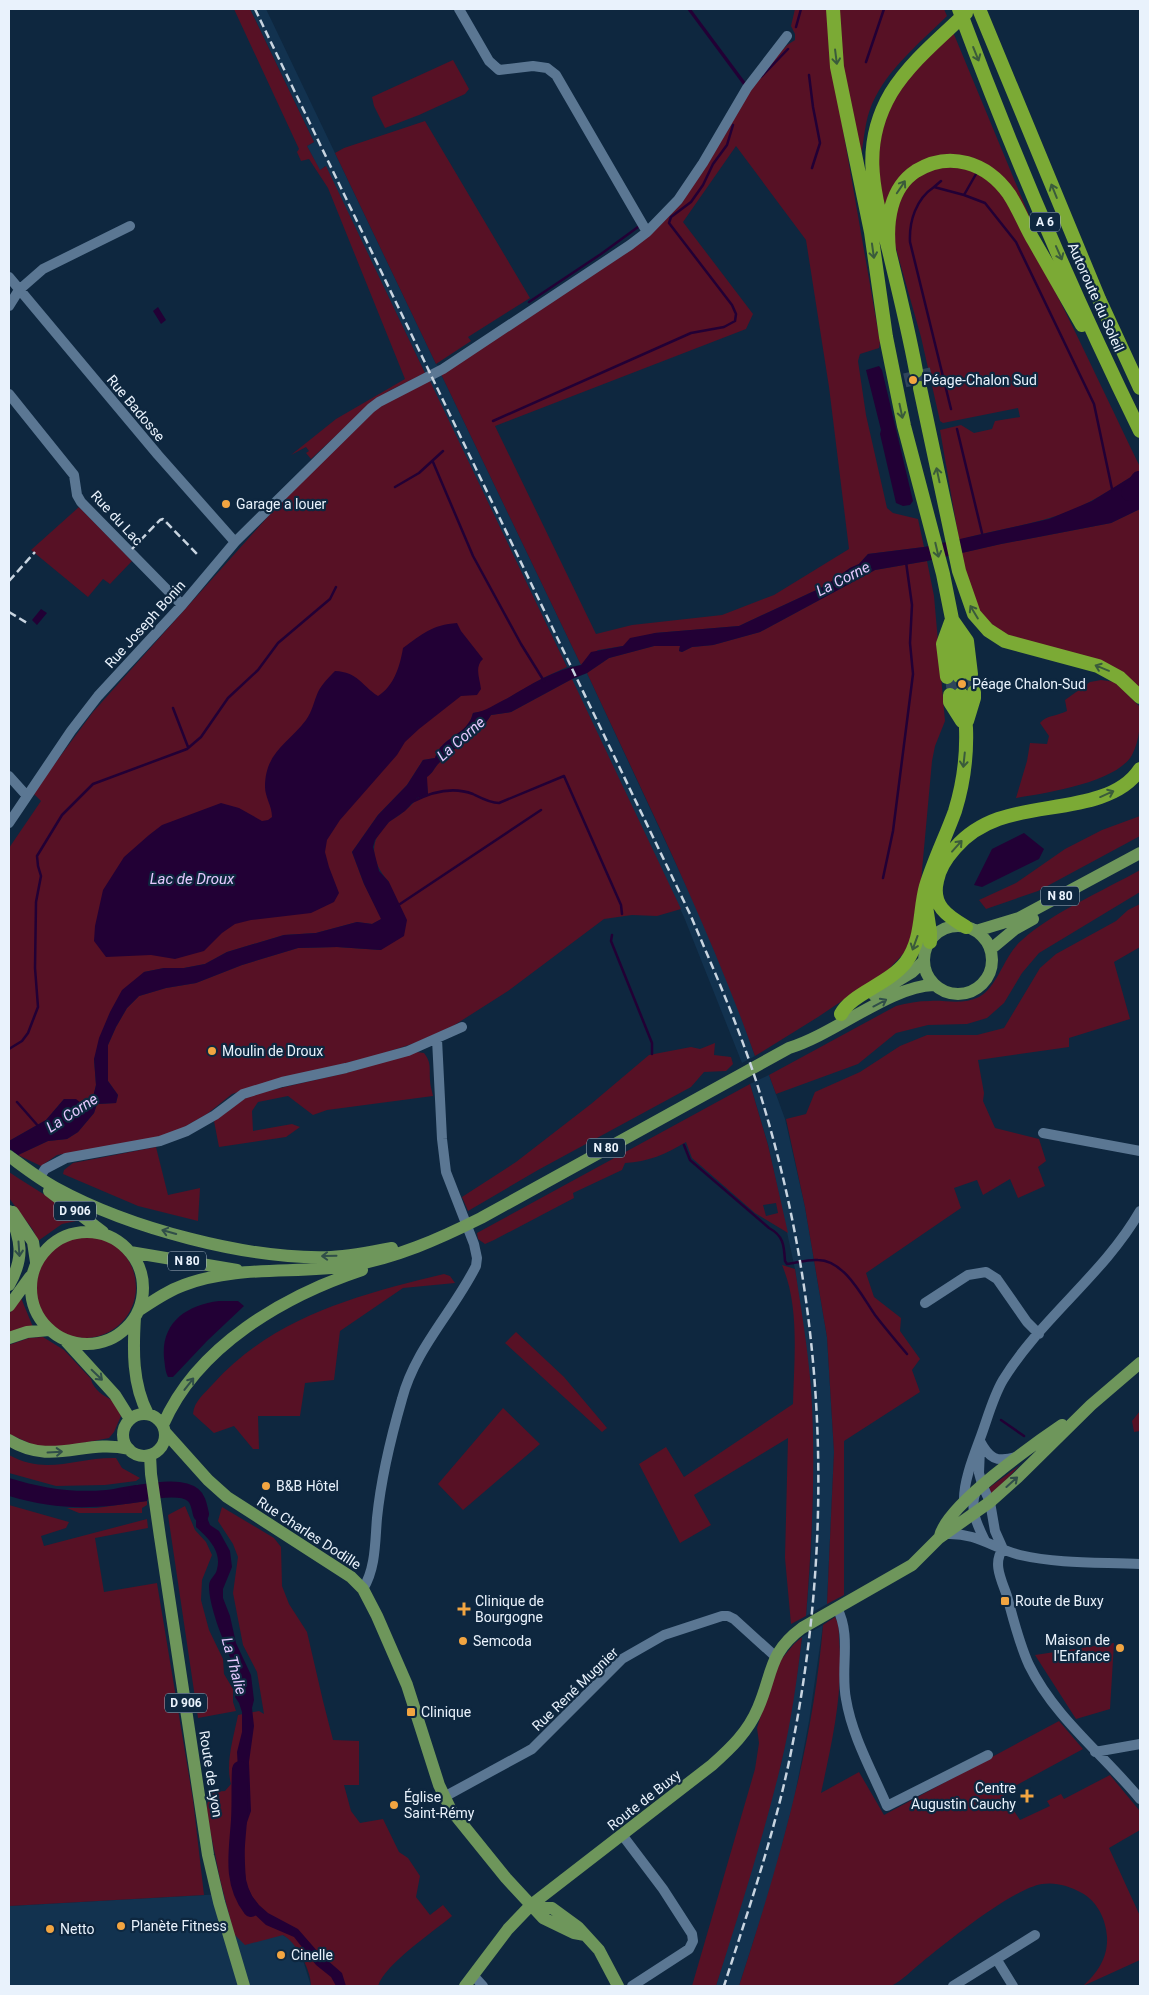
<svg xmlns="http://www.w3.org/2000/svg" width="1149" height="1995" font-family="Roboto,sans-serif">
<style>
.built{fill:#12324f}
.green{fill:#571125;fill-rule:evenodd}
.water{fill:#220035}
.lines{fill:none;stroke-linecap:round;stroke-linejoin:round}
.stream{stroke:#220035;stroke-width:2.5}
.river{stroke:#220035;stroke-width:16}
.highway-tunnel{stroke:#2f455b;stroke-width:14;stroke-dasharray:14 7;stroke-linecap:butt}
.minor{stroke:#5b7793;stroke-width:10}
.major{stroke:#6e965b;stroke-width:12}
.highway{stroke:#7baa35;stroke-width:14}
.rail{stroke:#c8d4e0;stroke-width:2.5;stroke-dasharray:8 4;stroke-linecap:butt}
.oneway{stroke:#3a5b3b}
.oneway2{stroke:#304e49}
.poi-dot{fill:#f2a541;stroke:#0e273f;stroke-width:2}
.labels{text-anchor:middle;stroke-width:4.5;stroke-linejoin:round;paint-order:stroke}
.shield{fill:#0e273f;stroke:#a7b5c3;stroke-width:1}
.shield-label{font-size:12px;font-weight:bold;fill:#e9f2fc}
.street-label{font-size:14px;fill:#e9f2fc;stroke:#0e273f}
.poi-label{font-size:14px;fill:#e9f2fc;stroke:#0e273f;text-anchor:start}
.water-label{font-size:15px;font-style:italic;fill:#e6c9fe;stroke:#0e273f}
</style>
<rect width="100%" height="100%" fill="#0e273f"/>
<path class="built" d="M250,9H266L436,364L443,369L440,372L581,665L567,667L325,166L320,171L307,146L314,142Z
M587,673L697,909L734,996L755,1056L742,1063L684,917L573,683L572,679Z
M769,1075L785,1119L805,1207L827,1337L834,1452L827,1604L806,1616L811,1554L813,1480L811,1389L795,1269L768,1145L750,1084Z
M823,1625L809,1721L794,1800L772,1884L739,1986H716L781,1764L797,1674L802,1637Z
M223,1894L279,1935H283L291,1940L301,1954L311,1986H9V1906Z"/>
<path class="green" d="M234,9H250L314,142L307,146L320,170L326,166L425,373L389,391L370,404L311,459L306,453L309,451L306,447L291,455L336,419L405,379L328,188L309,159L301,161L297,152L299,149Z
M795,9H829L831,61L880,342L879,348L860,354L858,361L866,415L887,508L893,513L918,519L924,547L868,554L859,564L850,568L825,586L739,626L655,633L623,646L598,650L581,665L440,372L652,230L754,81L787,45L795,40V34L791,26ZM736,146L806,240L829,387L849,549L774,595L722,615L632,625L596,634L495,426L746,329L753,314L683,222Z
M838,9H944L947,16C920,43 888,68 872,104C865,120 864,139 861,156L839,60Z
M953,32L1036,232C1016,202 998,156 956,155C946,155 933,160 922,162L885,213L877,172L882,118L905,81Z
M453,60L469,89L465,94L419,115L385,128L374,106L372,97Z
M425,121L530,298L468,337L471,341L436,364L335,153L344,148Z
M940,167C962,167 979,168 996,186C1010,201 1024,232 1034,251C1072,322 1105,395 1140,467V471C1118,485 1095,501 1070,511C1035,525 995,529 959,540L940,430L961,425L974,433L992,429L995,421L1020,417L1018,408L943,423L940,421L921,337L893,238L898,200L909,182L924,173Z
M428,377L567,667L543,678L486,711L473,713C467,737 442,735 435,758L423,760L407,785L378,815L352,852L364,884L382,919L372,924L357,922L316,933L284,935L227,952L205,964L184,968H164L144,972L94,1059L96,1085L93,1097L81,1103L64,1099L46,1120L9,1141V848L41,801L33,793L93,712L315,464L379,405Z
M79,507L132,561L110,584L103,579L88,597L31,550Z
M1140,509V689L1004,635L988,621L973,602L961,553L1001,544L1111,523Z
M927,561L934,596L945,721L935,746L932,761L918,914L913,938L904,953L888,970L818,1017L755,1056C708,924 646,800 587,673L609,658L654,646H680L679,651L682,652L692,647L713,645L760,632L875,570Z
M572,679L681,909L657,916L632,915L604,919L508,991L453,1026L415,1043L375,1056L268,1082L232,1094L207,1114L179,1130L155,1138L57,1155L41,1166L18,1155L48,1141L67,1139L78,1132L94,1113L97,1104L116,1103L118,1095L108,1081V1045L116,1027L127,1008L139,996L166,988L196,983L242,965L298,948L337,947L381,950L389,882C371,862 367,840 390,821C394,818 399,816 403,812C414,804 413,800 428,794L426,777C433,773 434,768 439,763C456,745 479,736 491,715L511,712Z
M1101,680L1115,682L1140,707C1140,725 1140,739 1132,755C1116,783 1045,793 1016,798L1027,761L1030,743L1047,744L1049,736L1040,723C1046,715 1058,716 1067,711L1065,700L1090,682Z
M1140,816V836L1038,891L986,909L979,900L1016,883L1065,849L1102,830Z
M1140,870V892L1039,953L1022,973L1004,1003L987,1018L967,1024L928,1025L896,1033L858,1064L776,1094L769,1075L896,1006C907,1003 918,1001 930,1001C946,1000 963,1005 979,997C998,987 1004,955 1022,940C1053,912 1103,891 1140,870Z
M1140,904V947L1114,962L1130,1019L1069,1038V1047L978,1060L984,1093L983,1101L995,1128L1039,1139L1046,1161L1038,1167L1045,1186L1018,1198L1010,1179L983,1195L977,1180L954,1188L961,1208L866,1273L874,1297L901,1318L900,1331L920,1359L912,1370L920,1392L844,1441V1595L827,1604L834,1452L827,1337L805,1207L786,1119L806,1114L815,1092L860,1072L900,1046L927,1035H977L1004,1028L1040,968L1056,954L1116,921L1128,910Z
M715,1043L714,1055L731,1057L733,1064L726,1071L704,1072L691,1087L538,1170L468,1211L462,1197L516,1162L591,1104L649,1055L691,1047L700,1049Z
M416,1052L424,1053C432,1063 429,1069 430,1080C430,1085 432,1091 433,1096L327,1110L313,1115L288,1096L258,1102L252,1111L253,1131L292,1124L300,1127L286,1137L219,1147L214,1121L242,1100L254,1094L346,1073Z
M750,1084L768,1145L788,1233L755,1213L692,1158L686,1142C666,1154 648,1162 625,1163L622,1170L573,1193L574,1198L494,1240L485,1244L478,1239L477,1233ZM776,1203L778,1213L766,1216L763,1205Z
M156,1147L168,1195L200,1188L198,1221L138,1206L63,1174L64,1170L73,1163Z
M9,1172C33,1188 58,1202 81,1220L62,1224L38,1241L33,1230L9,1198Z
M34 1287a51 51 0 1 1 102 0a51 51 0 1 1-102 0Z
M782,1265L795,1269C801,1308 808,1349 811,1389C816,1464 812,1541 806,1616L791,1624L785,1558L788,1438L694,1495L711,1525L680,1543L639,1464L666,1447L684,1477L793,1404C794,1359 800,1307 782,1265Z
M444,1274L450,1276L455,1283L403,1288L340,1331L334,1380L305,1383L300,1416H258L259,1449H253L234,1426L214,1433L193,1414C194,1401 205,1393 213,1384C273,1317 360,1294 444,1274Z
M21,1298L33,1327L9,1333V1314Z
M516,1332L564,1377L607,1428L602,1432L505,1343Z
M43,1337L64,1350L91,1379C93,1389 104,1397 113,1400L121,1416L114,1432L109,1438L57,1448L38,1447L9,1434V1345L29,1338Z
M503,1408L540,1444L463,1510L438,1484Z
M1140,1411V1431L1134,1432L1132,1421Z
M9,1455C47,1476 76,1457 116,1458L122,1468L140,1478L136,1481L105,1485L56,1486L9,1473Z
M1020,1465L994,1493H991L989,1489L990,1487Z
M147,1501V1505L142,1508V1513H79L67,1508H96Z
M9,1505L69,1522L66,1528L41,1536L44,1546L147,1519L148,1528L95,1538L104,1592L157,1583L193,1800L204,1895L9,1906Z
M185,1506L195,1530L206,1542L212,1555L202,1580L201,1600L209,1630L223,1659L224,1674L233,1689V1702L236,1711L198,1718L168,1515Z
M222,1507L274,1538L281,1547L282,1586L289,1604L307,1632L323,1701L333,1740L359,1741V1785H344L351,1811L360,1823L383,1819L399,1852L408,1858L420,1876L416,1897L430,1915L443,1905L452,1916C433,1932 385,1964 378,1986H311C311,1970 297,1943 283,1935L245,1945L234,1934L220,1879L206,1810L210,1792L225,1791L231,1784C225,1763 234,1736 238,1715L259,1711L264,1714L257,1672L243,1645L233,1593L238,1557L233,1544L218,1521Z
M835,1617C839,1623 839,1632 839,1639C844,1691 832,1742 821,1793L859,1772L884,1815L1059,1721L1083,1749L1002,1793L1020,1820L1050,1806L1047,1801L1061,1794L1064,1799L1110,1775L1139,1810L1140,1830L1109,1848L1140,1916V1960L1083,1986C1097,1973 1108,1958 1107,1937C1106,1920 1098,1902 1082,1893C1069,1886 1056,1882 1042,1884C1012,1889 947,1942 921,1963C912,1970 902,1981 891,1986C883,1989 867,1986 857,1986C818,1986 779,1986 739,1986C777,1869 813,1749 823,1625Z
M802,1637C797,1680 791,1723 781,1764C763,1839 739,1913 716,1986H692L755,1769L759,1743L757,1728L772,1680L779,1662L794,1644Z
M1114,1643L1110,1709L1076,1719L1035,1655Z"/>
<path class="water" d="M687,9H691L746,83L744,86Z
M158,307L166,320L161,324L153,311Z
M879,366L882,370L913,501L910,505L903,506L896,503L880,434L881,430L866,370Z
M1134,475L1140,490V509L1111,523L1001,544L927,561L875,570L760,632L713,645L692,647L682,652L679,651L680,646H654L609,658L587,673L572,679L511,712L491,715C479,736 456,745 439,763C434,768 433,773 427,777L428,794L417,798L405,811L389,822L375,840L373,847L379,871L389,882L407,920L404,936L381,950L337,947L298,948L242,965L196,983L166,988L139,996L127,1008L116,1027L108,1045V1081L118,1095L116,1103L97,1104L94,1113L78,1132L67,1139L48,1141L18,1155L9,1148V1141L46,1120L64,1099H76L81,1103L93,1097L96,1085L94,1059L99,1038L110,1012L122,990L144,972L164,968H184L205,964L227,952L284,935L316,933L357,922L372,924L381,919L364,884L352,852L378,815L407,785L423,760L435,758C442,735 467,737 473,713C487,711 495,704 508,698C531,684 554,670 581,665L591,652L623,646L630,638L655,633L739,626L825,586L850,568L859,564L868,554L924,547L1049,519L1092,501Z
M41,609L47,613L37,625L32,620Z
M457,623L461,631L483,659C474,667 480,679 481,689L477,695L461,696L419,729L405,742L397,755L340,820L327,840L325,852L329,867L339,893L334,902L311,913L251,920L235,924L222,933L204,951L175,959L151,955L106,957L94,941L95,926L103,890L124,857L149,835L162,825L221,803L239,808L262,821L268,820L272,817C272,806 265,797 265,787C265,752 288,744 306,720C312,712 314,701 318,692C322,684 329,677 335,671C358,672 361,685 378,696C394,686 400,666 403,648C422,634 432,625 457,623Z
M1024,833L1044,849L1039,859L982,887L974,885L992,849Z
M219,1301H238L244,1306L207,1341L173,1377H168C165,1371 165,1365 164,1358C161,1323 186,1305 219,1301Z
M9,1478C42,1488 71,1493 106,1490C119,1489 132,1484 145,1485L147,1501C97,1509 58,1511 9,1496Z
M160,1482H175L190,1485L186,1496L177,1494L162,1496Z
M196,1489L199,1491L203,1497L208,1520L210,1525L219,1531L230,1551L232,1567L223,1589V1598L230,1616L236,1643L251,1675L254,1700L252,1708L254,1726L249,1762L251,1811L244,1831V1844L246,1884L252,1896L259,1905L268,1913L298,1929L318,1952L342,1973L346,1986H336L331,1977L316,1965L294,1937L266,1925L250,1910L241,1895L237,1875L235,1846L240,1805L237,1752L242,1732V1712L239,1703L235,1697C244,1680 220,1637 215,1617C212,1607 209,1596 209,1586C209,1578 216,1576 217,1569C222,1551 208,1538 196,1527V1514L192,1499Z"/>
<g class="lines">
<path class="stream" d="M796,27L801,9
M866,62L884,9
M809,75L813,107L820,143L812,168
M761,77L788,49
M941,181L934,187L964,195L976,174
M934,187C916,199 909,221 910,242L951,409
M964,195L985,203L1016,242L1094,404L1112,489
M529,302L601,254L638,227
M493,421L691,333L724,327L735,321L736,314L732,305L669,223L671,217L691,202L703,185L713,164L727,145L733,125
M957,429L982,533
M433,462L473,556L521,644L544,681
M395,487L419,473L443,451
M173,708L188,747
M412,802C431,792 452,786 473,794C481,798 490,803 499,803L564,776L621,905L622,914
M883,878L893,831L913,674L910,643L912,605L906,562
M397,906L541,810
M612,935L611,941L652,1043V1054
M9,1049L22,1041L28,1033L38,1007L35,968L36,902L41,876L38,866L37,856L62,815L93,784L187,749L201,737L228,698L258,670L278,643L330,599L336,587
M17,1102L39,1127
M684,1145L690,1160L769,1228C784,1236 784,1246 785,1261L787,1264C797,1263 808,1259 818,1260C844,1260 862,1296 875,1315C885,1328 896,1341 907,1354
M1001,1420L1024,1436"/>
<path class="river" d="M1129,493L1139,479
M137,1493C151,1491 182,1485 193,1495C199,1500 199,1507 201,1514
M240,1769C239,1786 240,1803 239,1820C237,1851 230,1882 251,1909"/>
<path class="highway-tunnel" d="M923,369L927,387
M910,372L914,389
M965,675L967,693
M952,677L954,694"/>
<path class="minor" d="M647,232L678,200L703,163L747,88L787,36
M9,277L158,455L235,542
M9,306L19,290L43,269L130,226
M9,394L74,475L77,495L81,502L182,605
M9,776L27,796
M9,823L71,731L98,696L182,605L235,542L371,408L379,402L443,369L630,245L647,232L556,75L547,68L533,66L499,70L489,61L459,9
M1043,1133L1140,1151
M39,1178L45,1169L66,1158L160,1141L187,1131L215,1115L243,1094L282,1082L346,1068L408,1051L462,1027
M925,1303L968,1275L986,1272L997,1279L1027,1322L1039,1334
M980,1441C989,1458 996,1463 1016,1457
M980,1448L979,1473L982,1484L990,1502L995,1531L1003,1549
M976,1491C969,1509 977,1524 985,1541
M964,1502C963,1482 974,1455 981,1436C988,1417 993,1397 1003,1380C1041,1318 1104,1274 1140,1211
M947,1534C978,1533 992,1548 1020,1555C1059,1564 1101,1562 1140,1564
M1003,1549C992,1563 1002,1581 1007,1596C1013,1618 1019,1643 1029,1665C1055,1718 1103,1754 1140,1799
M363,1589C376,1568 375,1541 377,1518C381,1479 391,1437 402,1399C415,1349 453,1312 476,1266L477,1258L474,1244L446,1172L442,1139L437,1039
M837,1608C852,1636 840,1668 846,1699C852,1736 872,1771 887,1806L988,1755
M1095,1752L1140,1744
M444,1797L532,1749L622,1659L664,1635L722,1616H728L734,1619L776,1657
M623,1836L663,1889L692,1934L693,1941L689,1949L632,1986
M997,1960L1013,1986
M473,1975L483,1986
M953,1986L1035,1935"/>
<path class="major" d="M924 960a34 34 0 1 1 68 0a34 34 0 1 1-68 0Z
M976,931L1019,918L1140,853
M991,949L1015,929L1033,919
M874,995L912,972L924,961
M9,1156C24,1167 39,1179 56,1188C129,1228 248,1260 331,1257C352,1256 372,1252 392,1248
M49,1191L103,1232
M9,1211C21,1240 25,1257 9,1285
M13,1212L33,1242L36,1262
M31 1288a56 56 0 1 1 112 0a56 56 0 1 1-112 0Z
M130,1252L237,1270
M9,1306L30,1277
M138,1311C153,1301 167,1291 184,1285C237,1265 295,1274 349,1266C396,1258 439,1239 481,1218L789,1048C835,1034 890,986 934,985
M135,1317C133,1349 132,1384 148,1414
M9,1338L27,1332L49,1330
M64,1339L115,1395L130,1419
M123 1435a21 21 0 1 1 42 0a21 21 0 1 1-42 0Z
M163,1425C197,1346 284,1296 362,1270
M165,1432L208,1480L227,1497L351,1577L363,1589L377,1616L407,1685L439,1785L451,1810L506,1878L543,1918L574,1933L585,1935
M9,1440C53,1467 85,1438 129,1449
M150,1455L151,1474L160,1537L208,1855L219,1902L244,1986
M940,1536C947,1505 1034,1444 1062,1425
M531,1905L552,1908L578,1927L599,1950L618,1986
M465,1986L508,1929L531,1905L712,1765C731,1748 748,1732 758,1708C773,1674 768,1653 802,1628L912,1565L939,1538L990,1502L1018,1477L1091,1405L1140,1363"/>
<path class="highway" d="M833,9L837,67L871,232L886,337L904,426L943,574L952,619L959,676
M959,9C1012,152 1073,294 1140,431
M979,9L1099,299L1140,388
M889,250C886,222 890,188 916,171C950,150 987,163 1009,194C1019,209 1025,226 1034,241C1050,269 1066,297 1082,325
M916,371C909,333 900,296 891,259C877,200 857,151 891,93C910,62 940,38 966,13
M920,388L959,571L974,614L988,630L1005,641L1098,666L1120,678L1140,697
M953,621L967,641L971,674
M947,677L943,644L951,622
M950,695V702L962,721
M967,721L974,698V692
M926,906L930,932V942
M966,927C947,916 931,905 937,881C939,868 947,857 955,848C993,804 1050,814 1100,797C1115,792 1131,783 1140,769
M841,1014C851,994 889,984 906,962C923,939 919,911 926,886C934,860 946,836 955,811C963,785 967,754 966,728C965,716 962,705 961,694"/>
<path class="rail" d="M255,9L690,914C716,975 743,1036 762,1100C827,1314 835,1538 790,1757C774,1835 748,1911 724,1986
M132,549L160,520L163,519L198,555
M9,581L35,552
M9,612L27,623"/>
</g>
<defs><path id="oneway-shaft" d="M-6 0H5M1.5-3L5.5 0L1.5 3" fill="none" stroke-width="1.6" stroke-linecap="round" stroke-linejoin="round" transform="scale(1.25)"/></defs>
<g class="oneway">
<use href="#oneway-shaft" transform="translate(976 54) rotate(68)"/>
<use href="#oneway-shaft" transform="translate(836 57) rotate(83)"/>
<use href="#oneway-shaft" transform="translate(901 187) rotate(-56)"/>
<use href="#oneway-shaft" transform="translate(1054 191) rotate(-112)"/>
<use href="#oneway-shaft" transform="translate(873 251) rotate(82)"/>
<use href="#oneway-shaft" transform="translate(1059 253) rotate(66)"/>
<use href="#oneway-shaft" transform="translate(901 411) rotate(78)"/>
<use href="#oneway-shaft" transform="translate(938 475) rotate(-102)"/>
<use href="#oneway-shaft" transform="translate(937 550) rotate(77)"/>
<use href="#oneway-shaft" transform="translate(974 612) rotate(-121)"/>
<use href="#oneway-shaft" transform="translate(1102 668) rotate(-158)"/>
<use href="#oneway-shaft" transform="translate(964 760) rotate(96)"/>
<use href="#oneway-shaft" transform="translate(1107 794) rotate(-24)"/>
<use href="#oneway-shaft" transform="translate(957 846) rotate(-48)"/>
<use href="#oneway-shaft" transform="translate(915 943) rotate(110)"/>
</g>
<g class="oneway2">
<use href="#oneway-shaft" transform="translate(880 1003) rotate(-28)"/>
<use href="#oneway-shaft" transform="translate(169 1232) rotate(-164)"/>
<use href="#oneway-shaft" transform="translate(19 1249) rotate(86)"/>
<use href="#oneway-shaft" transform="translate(329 1256) rotate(179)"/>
<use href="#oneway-shaft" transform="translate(97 1375) rotate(44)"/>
<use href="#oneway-shaft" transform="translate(189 1384) rotate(-52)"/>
<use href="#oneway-shaft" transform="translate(55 1452) rotate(-3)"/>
<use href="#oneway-shaft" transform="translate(1012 1482) rotate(-42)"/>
</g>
<g class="poi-dot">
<circle cx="913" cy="380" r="5"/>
<circle cx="226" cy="504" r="5"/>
<circle cx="962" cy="684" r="5"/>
<circle cx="212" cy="1051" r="5"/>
<circle cx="266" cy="1486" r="5"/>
<rect x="1000" y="1596" width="10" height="10" rx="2.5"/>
<path d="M461.5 1601.5h5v5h5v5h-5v5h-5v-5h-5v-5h5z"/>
<circle cx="463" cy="1641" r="5"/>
<circle cx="1120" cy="1648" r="5"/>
<rect x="406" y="1707" width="10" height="10" rx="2.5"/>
<path d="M1024.5 1788.5h5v5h5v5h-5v5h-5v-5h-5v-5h5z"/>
<circle cx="394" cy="1805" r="5"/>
<circle cx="121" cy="1926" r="5"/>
<circle cx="50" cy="1929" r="5"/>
<circle cx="281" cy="1955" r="5"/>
</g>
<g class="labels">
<g class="shield">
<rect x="1030" y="212.5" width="30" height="19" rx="4"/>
<rect x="1041" y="886.5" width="38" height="19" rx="4"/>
<rect x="587" y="1138.5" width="38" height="19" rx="4"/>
<rect x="54" y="1201.5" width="42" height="19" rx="4"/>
<rect x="168" y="1251.5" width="38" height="19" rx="4"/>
<rect x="165" y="1693.5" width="42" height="19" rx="4"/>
</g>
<g class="shield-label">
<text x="1045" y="226">A 6</text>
<text x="1060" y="900">N 80</text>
<text x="606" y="1152">N 80</text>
<text x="75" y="1215">D 906</text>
<text x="187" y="1265">N 80</text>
<text x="186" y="1707">D 906</text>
</g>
<g class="street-label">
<text transform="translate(1096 297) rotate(66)" y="5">Autoroute du Soleil</text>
<text transform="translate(136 408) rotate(50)" y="5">Rue Badosse</text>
<text transform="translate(117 518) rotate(47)" y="5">Rue du Lac</text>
<text transform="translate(145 624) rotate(-48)" y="5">Rue Joseph Bonin</text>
<text transform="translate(309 1533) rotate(33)" y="5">Rue Charles Dodille</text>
<text transform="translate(575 1689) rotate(-44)" y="5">Rue René Mugnier</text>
<text transform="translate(211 1774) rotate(81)" y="5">Route de Lyon</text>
<text transform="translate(644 1800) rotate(-38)" y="5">Route de Buxy</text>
</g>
<g class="poi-label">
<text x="923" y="385">Péage-Chalon Sud</text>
<text x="236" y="509">Garage a louer</text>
<text x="972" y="689">Péage Chalon-Sud</text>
<text x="222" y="1056">Moulin de Droux</text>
<text x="276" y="1491">B&amp;B Hôtel</text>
<text x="475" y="1606">Clinique de<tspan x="475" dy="16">Bourgogne</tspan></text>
<text x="1015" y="1606">Route de Buxy</text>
<text x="1110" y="1645" text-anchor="end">Maison de<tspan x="1110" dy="16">l'Enfance</tspan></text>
<text x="473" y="1646">Semcoda</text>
<text x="421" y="1717">Clinique</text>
<text x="1016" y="1793" text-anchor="end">Centre<tspan x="1016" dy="16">Augustin Cauchy</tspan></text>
<text x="404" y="1802">Église<tspan x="404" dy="16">Saint-Rémy</tspan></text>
<text x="131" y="1931">Planète Fitness</text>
<text x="60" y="1934">Netto</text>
<text x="291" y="1960">Cinelle</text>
</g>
<g class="water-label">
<text transform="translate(843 579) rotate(-27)" y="5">La Corne</text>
<text transform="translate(461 739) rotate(-41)" y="5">La Corne</text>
<text x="192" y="884">Lac de Droux</text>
<text transform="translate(72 1113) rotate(-33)" y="5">La Corne</text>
<text transform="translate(234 1666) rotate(75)" y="5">La Thalie</text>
</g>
</g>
<rect width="1149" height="1995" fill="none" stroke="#e9f2fc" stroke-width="20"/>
</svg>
